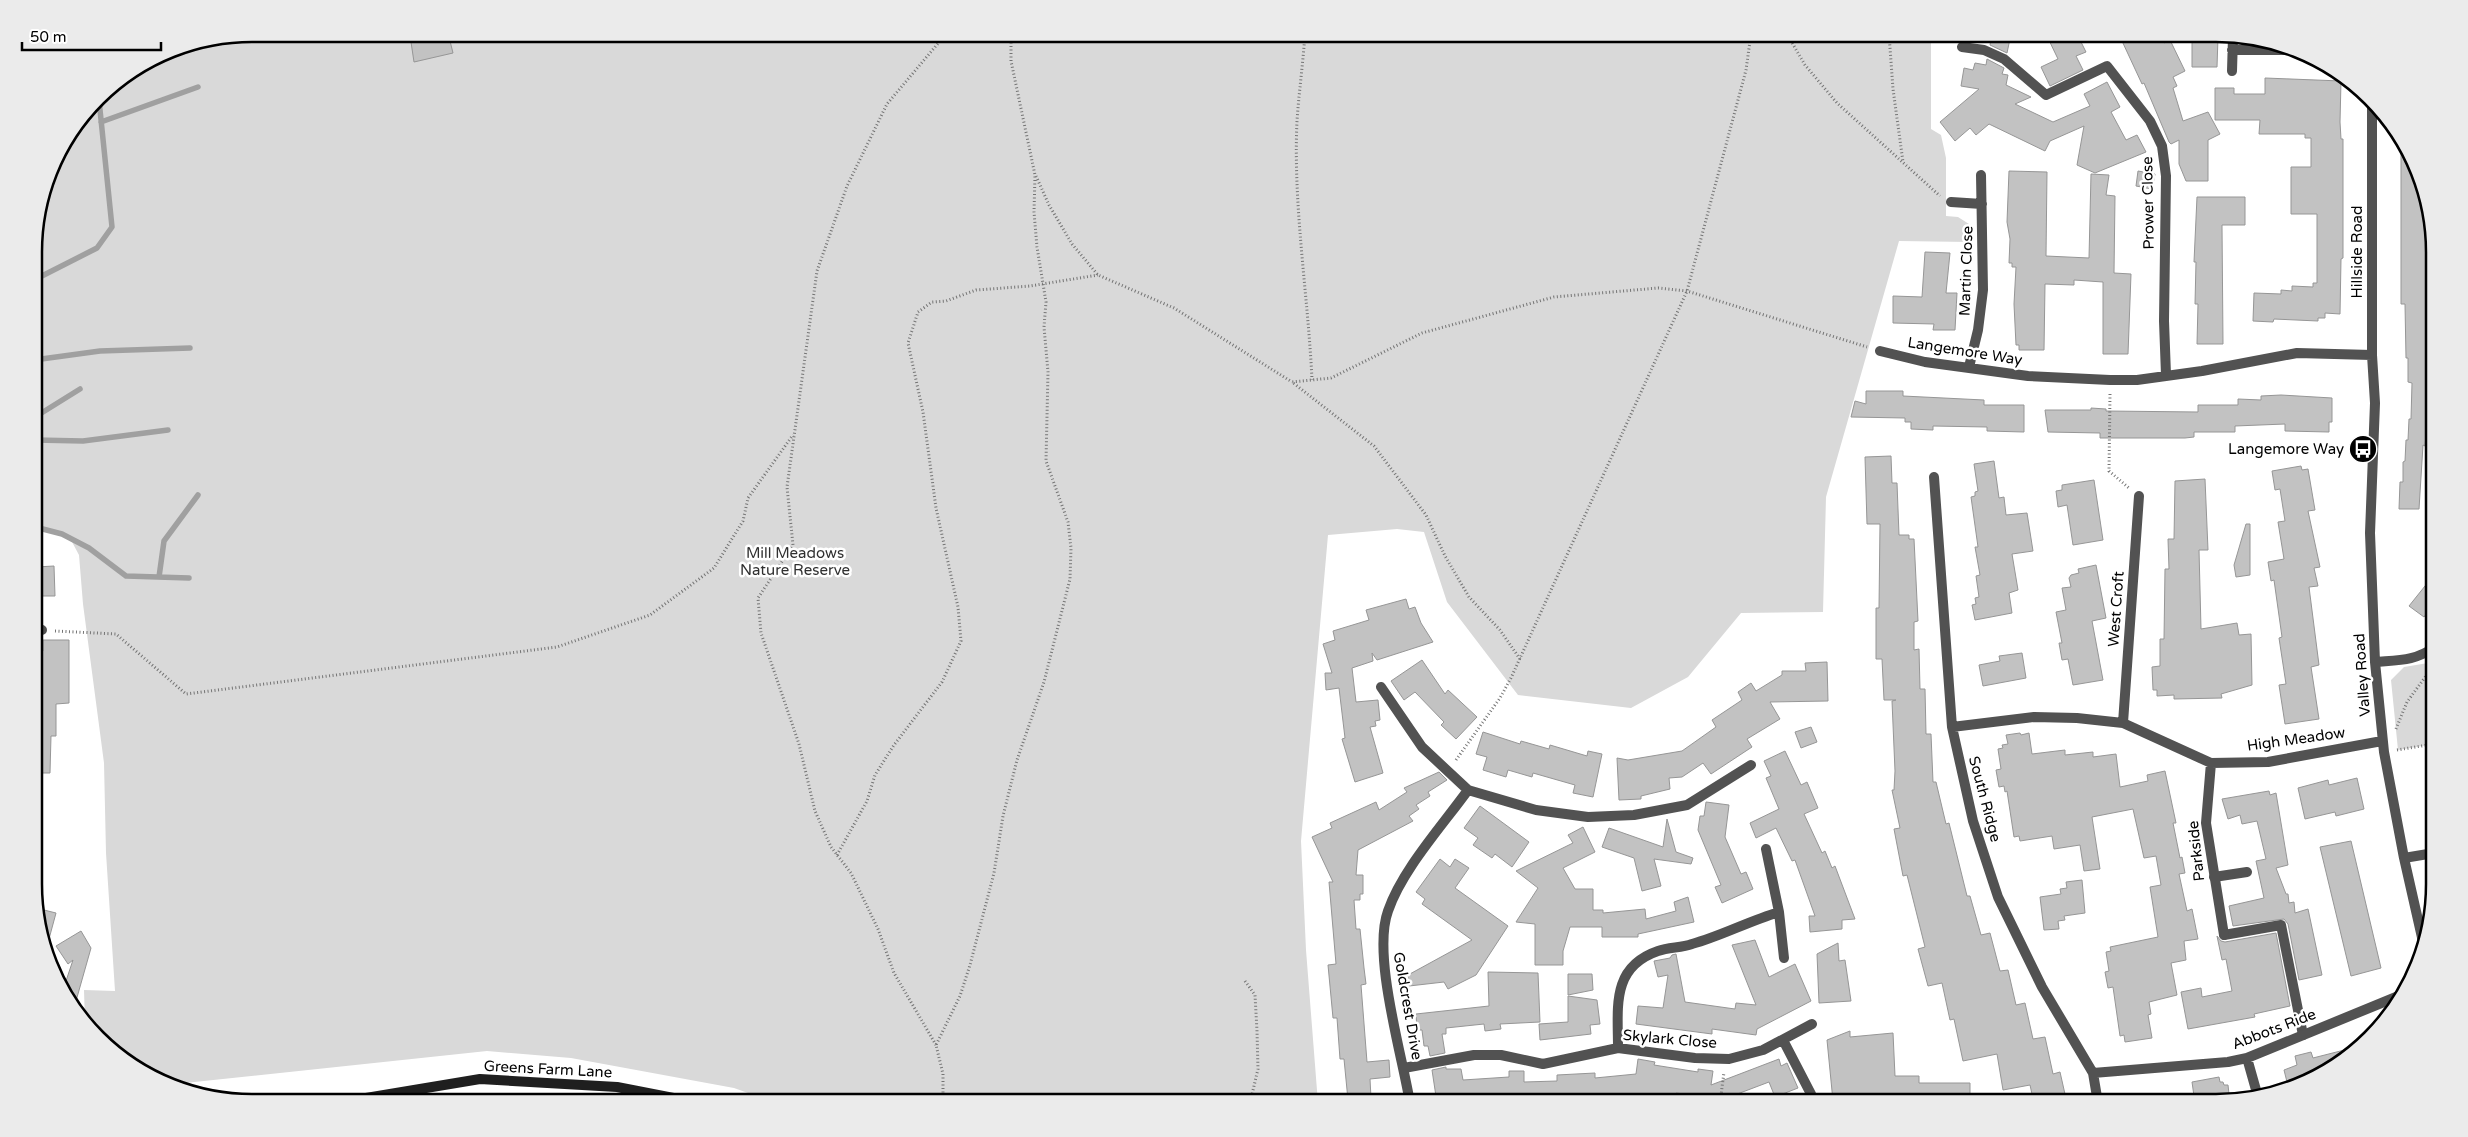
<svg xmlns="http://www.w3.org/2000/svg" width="2468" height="1137" font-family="'Varela Round',sans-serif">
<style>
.green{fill:#d9d9d9}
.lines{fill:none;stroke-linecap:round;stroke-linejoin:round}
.stream{stroke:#a0a0a0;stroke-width:5.5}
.building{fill:#c2c2c2;stroke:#969696}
.path{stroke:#747474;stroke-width:3;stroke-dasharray:1 2.5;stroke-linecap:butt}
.lane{stroke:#525252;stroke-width:10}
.street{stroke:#525252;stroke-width:10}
.secondary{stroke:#1f1f1f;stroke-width:10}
.labels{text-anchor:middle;stroke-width:5;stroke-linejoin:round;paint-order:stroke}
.street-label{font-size:15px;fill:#000;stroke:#fff}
.poi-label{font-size:15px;fill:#000;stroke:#fff;text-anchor:end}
.park-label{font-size:15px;fill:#303030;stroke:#fff}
.rim{fill:none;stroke:#000;stroke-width:2.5}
</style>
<rect width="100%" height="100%" fill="#fff"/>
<path class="green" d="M253,34H1931V129L1941,135L1946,158V216L1958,217L1969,224L1970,242L1899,241L1826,497L1823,612L1741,613L1688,677L1631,708L1518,695L1447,602L1424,532L1397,529L1328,535L1301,841L1306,950L1318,1103H776L734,1088L571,1058L487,1051L166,1085L119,1058L85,1023L84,990L115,991L106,853L104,763L83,604L79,555L71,540L62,534L35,527L34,238L56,156L108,88L169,50Z
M2428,663L2434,707V744L2398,750L2391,680L2404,667Z"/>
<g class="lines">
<path class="stream" d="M101,122L198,87
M34,280L97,248L112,227L99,100
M34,360L100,351L190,348
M35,417L80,389
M35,440L83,441L168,430
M35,527L62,534L89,548L126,576L189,578
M159,577L164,541L198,495"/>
</g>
<path class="building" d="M1992,34H2011L2007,53L1990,45Z
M2046,34H2077L2086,52L2076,56L2083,70L2050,86L2041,67L2058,59Z
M2138,34H2150L2154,41L2161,37L2164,43L2170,40L2185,71L2173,77L2177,86L2173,88L2183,121L2208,112L2220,134L2208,140V181H2186L2179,164V140L2171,144L2169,142L2144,83L2142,84L2122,41Z
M449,37L453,53L414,62L411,42L432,39V41Z
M2192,37H2218L2217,67H2192Z
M1987,59L2004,68L2002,74L2008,75L2006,85L2031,97L2015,104L2053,122L2090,106L2084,94L2107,82L2120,107L2111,112L2126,140L2137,135L2146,152L2095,173L2077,165L2084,126L2050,141L2045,151L1989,124L1976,135L1970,128L1955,141L1940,122L1979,89L1961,86L1964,68L1973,70L1975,63L1986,65Z
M2265,78L2341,81L2340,122L2341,139H2343V258L2341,259L2340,314L2325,313V318H2318V321L2274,319L2273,322L2253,321L2254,293L2281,294V290L2292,291V286L2313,287V283H2317V214H2291V167H2311V138H2305V134H2259L2260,120H2215V88H2234V94H2265Z
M2401,140L2418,169L2425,197L2428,247L2427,371H2433L2431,389L2428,388L2427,424L2425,446L2423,445L2419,509H2399L2400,482H2403V462L2405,461L2406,440H2408L2409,419H2411L2412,383L2408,382V358H2406L2405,304H2401Z
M2009,171L2047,172L2046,256L2089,258L2091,174L2109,175L2106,195L2115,196L2114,273L2131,274L2128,354H2103V282L2074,280V285L2045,284L2044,350H2019V345H2016L2014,304L2016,267H2012V263H2009L2010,239L2007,222Z
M2138,171L2155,174L2152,189L2136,186Z
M2197,197H2245V225H2222L2223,344H2197L2198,304H2195L2196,262H2194Z
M1925,252L1950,253L1946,293H1957L1955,330H1933L1934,324L1893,323V296L1922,297Z
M1866,391H1903V396L1984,400V405H2024V432L1987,431V427L1933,426V430L1911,429V422H1905V418L1851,417L1855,401L1866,404Z
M2281,395L2332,398V422H2329V432L2285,431V424L2235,426V432H2194V437L2185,438H2100V433L2048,432L2045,410H2091V408L2106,409V411L2198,412V405H2238V399L2261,400V396Z
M1891,456L1892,483H1897L1899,535H1909V539H1914L1918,621L1914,622V650L1919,649L1920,689H1925L1926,734H1931L1933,782H1936L1946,824L1949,823L1967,896H1970L1981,935L1990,933L2000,971L2008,970L2016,1005L2025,1003L2033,1039L2045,1037L2053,1074L2060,1072L2067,1103H2034L2030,1085L2003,1090L1997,1054L1963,1061L1954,1019L1950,1020L1942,983L1928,986L1918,949L1925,947L1907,875L1903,876L1894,829L1900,828L1892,790H1894L1895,771L1892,701L1896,700H1884L1882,659H1876V608H1879L1880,524H1867L1865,457Z
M1994,461L1999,498L2004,497L2006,515L2027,513L2033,551L2012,554L2018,590L2009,593L2012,613L1975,620L1972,605L1976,604L1975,598L1979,597L1976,576L1980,575L1975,547H1978L1971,497L1975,496V492L1978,491L1974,464Z
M2301,466L2302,470L2308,469L2315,510L2308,511L2320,567L2314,568L2318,586L2309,587L2319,665L2311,667L2319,719L2285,724L2279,685L2286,684L2279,638L2282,637L2274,580L2271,581L2268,562L2284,559L2278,522L2285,521L2280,489L2275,490L2272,471Z
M2205,479L2208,550H2199L2201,629L2237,623L2239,635L2251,634L2252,685L2221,694L2222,698L2174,699V695L2157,696V690H2153L2152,667L2160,666V639H2164L2165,569H2169L2168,539H2174L2175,481Z
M2094,480L2103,540L2073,545L2067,505L2058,507L2056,491L2062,490V485Z
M2246,524H2250V575L2236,577L2234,565Z
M2096,565L2106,618L2092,621L2103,680L2073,685L2068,659L2062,660L2059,643H2062L2056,612L2066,610L2062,588L2071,587L2069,578L2071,575L2079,573L2078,569Z
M54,566L55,596H36V567Z
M2433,576V605L2424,617L2409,606Z
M1406,599L1409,609L1415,607L1421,623L1433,642L1377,660L1372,653L1373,661L1352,668L1356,702L1378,700L1380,720L1375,721L1376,726L1370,727L1383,773L1355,782L1342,739L1345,738L1339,688L1326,690L1325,673H1332L1323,644L1335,640L1333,631L1369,620L1366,610Z
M43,640H69V703L56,704V736H51L50,773H35L37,651H43Z
M2022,653L2026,678L1983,686L1979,665L2000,661L1999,656Z
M1422,660L1445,694L1448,690L1477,717L1456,739L1441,725L1444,722L1415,692L1404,700L1391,681Z
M1827,662L1828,701L1770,702L1780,719L1747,739L1752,747L1711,774L1703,763L1682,777L1669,778L1670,789L1641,796V799L1619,800L1617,758L1628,760L1682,751L1716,727L1712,720L1742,700L1738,692L1751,683L1756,691L1782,675V671H1806L1805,663Z
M1811,727L1817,742L1801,748L1795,732Z
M1483,732L1520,744L1521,741L1549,749L1550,745L1587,756L1588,751L1602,754L1593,797L1573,793L1575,785L1533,773L1532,777L1508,770L1506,777L1483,770L1487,757L1476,754Z
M2020,733L2021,735L2029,733L2032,754L2065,750V755L2093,752V757L2116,754L2120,787L2148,781L2147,775L2165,771L2176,823H2173L2180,858L2182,857L2185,873L2179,874L2187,911L2192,909L2198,939L2184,941L2186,960L2171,963L2177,995L2149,1002L2151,1014L2148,1015L2152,1038L2125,1042L2124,1035L2120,1036L2113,987L2108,988L2105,972L2109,971L2106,952L2111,951L2110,947L2158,937L2150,887L2161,885L2156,856L2144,858L2133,809L2092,817L2100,869L2084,871L2080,845L2054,849L2052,836L2020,841L2019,836L2014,837L2007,791L2005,792L2004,786L1999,787L1996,770L2001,769L1998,749L2003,748L2002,745L2008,744L2006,735Z
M1785,751L1801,785L1807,782L1818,808L1804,814L1822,853L1825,851L1832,868L1835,866L1855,919L1842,920V929L1810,932L1809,916H1815L1795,860L1792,861L1776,828L1756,838L1750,823L1779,809L1766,778L1771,776L1764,761Z
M1439,772L1447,780L1428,792L1430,796L1416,805L1419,809L1409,816L1413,821L1358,850L1356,875H1363V894H1360V900H1354L1356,929H1360L1364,968L1366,984L1361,985L1367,1062L1389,1060L1390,1077L1370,1079L1371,1098L1348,1100L1344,1059H1340L1337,1018H1333L1328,965L1336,964L1329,882H1333L1312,837L1332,828L1330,823L1376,802L1379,810L1407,792L1404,788Z
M2357,778L2364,809L2336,816L2335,812L2305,819L2298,788L2328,780L2329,785Z
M2269,791L2270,795L2276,793L2288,865L2276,868L2286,894H2288L2289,903L2294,902L2295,913L2308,909L2322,975L2299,980L2288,924L2284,919L2233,926L2229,906L2264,898L2256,861L2266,859L2257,821L2242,824L2240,815L2228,819L2222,799Z
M1706,802L1729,805L1725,837L1741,874L1746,872L1753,889L1722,903L1715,887L1721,885L1698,830L1700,816H1704Z
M1480,806L1529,842L1512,867L1495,854L1492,858L1473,845L1478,838L1464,828Z
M1667,819L1676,852L1693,858L1691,864L1654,859L1661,886L1642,891L1634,858L1602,847L1609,828L1663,847Z
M1583,827L1595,852L1563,868L1575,889H1593V910H1603V913L1645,909L1646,919L1676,911L1674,902L1688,897L1694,922L1638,934V937H1602V927H1570L1563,951V965H1535V924L1516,922L1538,888L1516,871L1573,843L1568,835Z
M2351,841L2381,968L2351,976L2320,847Z
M1440,859L1450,867L1455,859L1469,868L1455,888L1508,926L1476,975L1448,989L1444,982L1409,986L1408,975L1472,940L1422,904L1425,899L1416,892Z
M2082,880L2085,913L2064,916L2065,920L2058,921L2059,929L2044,930L2040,897L2061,894L2060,889L2067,888L2066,882Z
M36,908L56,913L46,950L36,913Z
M81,931L91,948L74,1008L63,990L73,960L68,964L56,946Z
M2276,933L2290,1006L2254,1014L2255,1017L2188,1029L2181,992L2201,988L2202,997L2232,991L2226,959L2222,960L2217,936L2221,941L2225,942Z
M1755,940L1769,977L1795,964L1811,1001L1757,1029L1756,1035L1712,1029V1034L1636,1024L1638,1006L1663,1008L1668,975L1658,977L1654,961L1670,958L1672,955L1676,954L1685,1002L1735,1009L1736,1003L1756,1005L1732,945Z
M1838,943L1839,961L1845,960L1851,1001L1819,1003L1817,954Z
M1488,972L1538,973L1540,1022L1500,1024L1501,1029L1485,1031L1484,1024L1446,1028V1034H1442L1445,1053L1430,1056L1428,1046H1424L1422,1030H1417L1416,1014L1489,1006Z
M1568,974H1592L1593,990L1568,995Z
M1568,996L1597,1000L1600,1024L1590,1025L1591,1034L1540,1040L1539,1024L1568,1022Z
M1850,1031V1037L1893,1033L1895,1076H1919V1083H1970V1102L1903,1103V1095L1833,1101L1827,1040Z
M2360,1046L2337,1066L2289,1090L2284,1070L2297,1065L2295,1056L2311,1052L2313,1058Z
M1638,1059L1655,1062L1654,1065L1698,1072V1069L1713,1071L1711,1085L1779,1059L1781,1066L1787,1063L1798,1088L1775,1097L1769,1082L1732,1096L1734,1103H1705L1706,1097L1676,1093L1674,1103H1616L1615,1100L1588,1103L1587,1099L1554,1101V1103H1532V1101L1497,1103V1095L1466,1096L1463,1103H1437L1432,1070L1446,1067V1069H1461L1463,1080L1509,1077V1071H1524V1082L1557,1081V1075L1595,1073V1078L1636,1074Z
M2219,1077L2220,1082H2223L2224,1085H2228L2230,1103H2195L2192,1082Z"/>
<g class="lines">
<path class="path" d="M1305,34C1303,63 1299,92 1297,121C1293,207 1308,294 1312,380
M1787,34L1805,65L1837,103L1940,196
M1889,34L1893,89L1903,162
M1036,176L1049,205L1072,244L1098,275L1174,308L1292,382
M2110,394L2109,471L2129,488
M55,631L116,634L186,694L557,647L650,615L714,568L743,521L748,498L793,435
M1520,659L1500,630L1469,597L1445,556L1426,515L1374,446L1292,382L1331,378L1422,333L1554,297L1658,288L1687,291L1867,347
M2428,673L2434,710
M2396,729L2407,702L2434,665
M2397,750L2434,744
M1456,760L1500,698L1511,678L1687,291L1746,70L1751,34
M837,855L867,801L875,775L894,745L942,682L961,641L958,607L936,508L923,412L908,343L918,312L932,302L946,301L976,290L1030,286L1098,275
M1245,981L1255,995L1257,1031L1258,1069L1250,1103
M936,1045L894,973L878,929L851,873L831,847L815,811L799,744L761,633L758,598L793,545L787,487L817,271L847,186L887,104L946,34
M943,1103V1074L936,1045L960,996L970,965L994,873L1003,816L1017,760L1044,682L1070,579L1071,548L1068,522L1046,461L1048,372L1044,327L1046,302L1037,247L1034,212L1035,175L1011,61V34
M1720,1103L1724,1072"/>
<path class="lane" d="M2214,877L2247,872
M2224,935L2281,925L2303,1035"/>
<path class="street" d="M1962,47L1984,50L2004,59L2046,95L2107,66L2150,121L2162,146L2166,176L2164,321L2166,375
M2232,50H2294
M2232,71L2233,37
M2372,102V355L2375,403L2370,533L2375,662L2384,752L2404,858L2423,942
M1951,202L1982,204
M1880,351L1925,362L2028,376L2110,380H2137L2202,371L2297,353L2372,355
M1969,367L1978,330L1983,290L1981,175
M1934,477L1952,727L1973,821L1998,897L2042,987L2093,1073L2098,1103
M35,630H42
M2375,662C2396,660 2417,661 2434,647
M1381,687L1422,747L1468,790L1536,810L1588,817L1634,815L1687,805L1751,765
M2123,723L2139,496
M1952,727L2034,717L2077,718L2123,723L2211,763L2268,762L2382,741
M2211,763L2206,823L2224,935
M1766,849L1779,912L1784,958
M2404,858L2434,853
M1783,1040L1811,1094
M1618,1048C1618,1007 1611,967 1658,951C1669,947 1681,948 1692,944C1721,936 1749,921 1779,912
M2247,1058L2258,1097
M1404,1068L1474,1055H1501L1543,1064L1618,1048L1695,1058L1729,1059L1763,1050L1812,1024
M2093,1073L2228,1062L2247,1058L2401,995
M1410,1103C1402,1054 1372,955 1388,911C1402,870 1442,826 1468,790"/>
<path class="secondary" d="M336,1103L480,1079L617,1087L699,1103"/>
</g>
<defs>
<symbol id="bus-disc" viewBox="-11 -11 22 22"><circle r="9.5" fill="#000" stroke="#fff"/><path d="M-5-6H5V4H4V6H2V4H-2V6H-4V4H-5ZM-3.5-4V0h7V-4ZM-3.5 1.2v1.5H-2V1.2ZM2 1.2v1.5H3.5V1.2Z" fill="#fff"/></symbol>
</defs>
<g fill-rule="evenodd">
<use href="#bus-disc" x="2347" y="433" width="32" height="32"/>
</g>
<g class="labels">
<g class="street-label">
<text transform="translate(2148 203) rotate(-91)" y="5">Prower Close</text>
<text transform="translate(2357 252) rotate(-90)" y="5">Hillside Road</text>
<text transform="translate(1966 271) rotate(-88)" y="5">Martin Close</text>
<text transform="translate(1965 351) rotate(9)" y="5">Langemore Way</text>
<text transform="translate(2116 609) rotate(-86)" y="5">West Croft</text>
<text transform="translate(2362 675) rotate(-94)" y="5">Valley Road</text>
<text transform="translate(2296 739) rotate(-8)" y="5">High Meadow</text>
<text transform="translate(1985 799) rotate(75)" y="5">South Ridge</text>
<text transform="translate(2196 851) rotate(-96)" y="5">Parkside</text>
<text transform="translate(1408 1006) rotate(80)" y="5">Goldcrest Drive</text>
<text transform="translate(2274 1029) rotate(-21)" y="5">Abbots Ride</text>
<text transform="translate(1670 1039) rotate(5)" y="5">Skylark Close</text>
<text transform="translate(548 1069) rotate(3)" y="5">Greens Farm Lane</text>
</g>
<g class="poi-label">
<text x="2344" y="454">Langemore Way</text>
</g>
<g class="park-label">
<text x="795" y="558">Mill Meadows<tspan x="795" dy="17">Nature Reserve</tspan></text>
</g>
</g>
<path d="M0 0H2468V1137H0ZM252 42H2216A210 210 0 0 1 2426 252V884A210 210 0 0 1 2216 1094H252A210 210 0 0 1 42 884V252A210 210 0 0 1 252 42Z" fill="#ebebeb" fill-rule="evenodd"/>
<path class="rim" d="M252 42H2216A210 210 0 0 1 2426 252V884A210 210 0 0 1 2216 1094H252A210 210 0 0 1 42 884V252A210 210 0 0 1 252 42Z"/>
<path d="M22 42v8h139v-8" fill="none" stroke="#000000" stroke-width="2.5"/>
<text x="30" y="42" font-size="15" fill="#000000" stroke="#ffffff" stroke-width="4" paint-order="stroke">50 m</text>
</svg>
